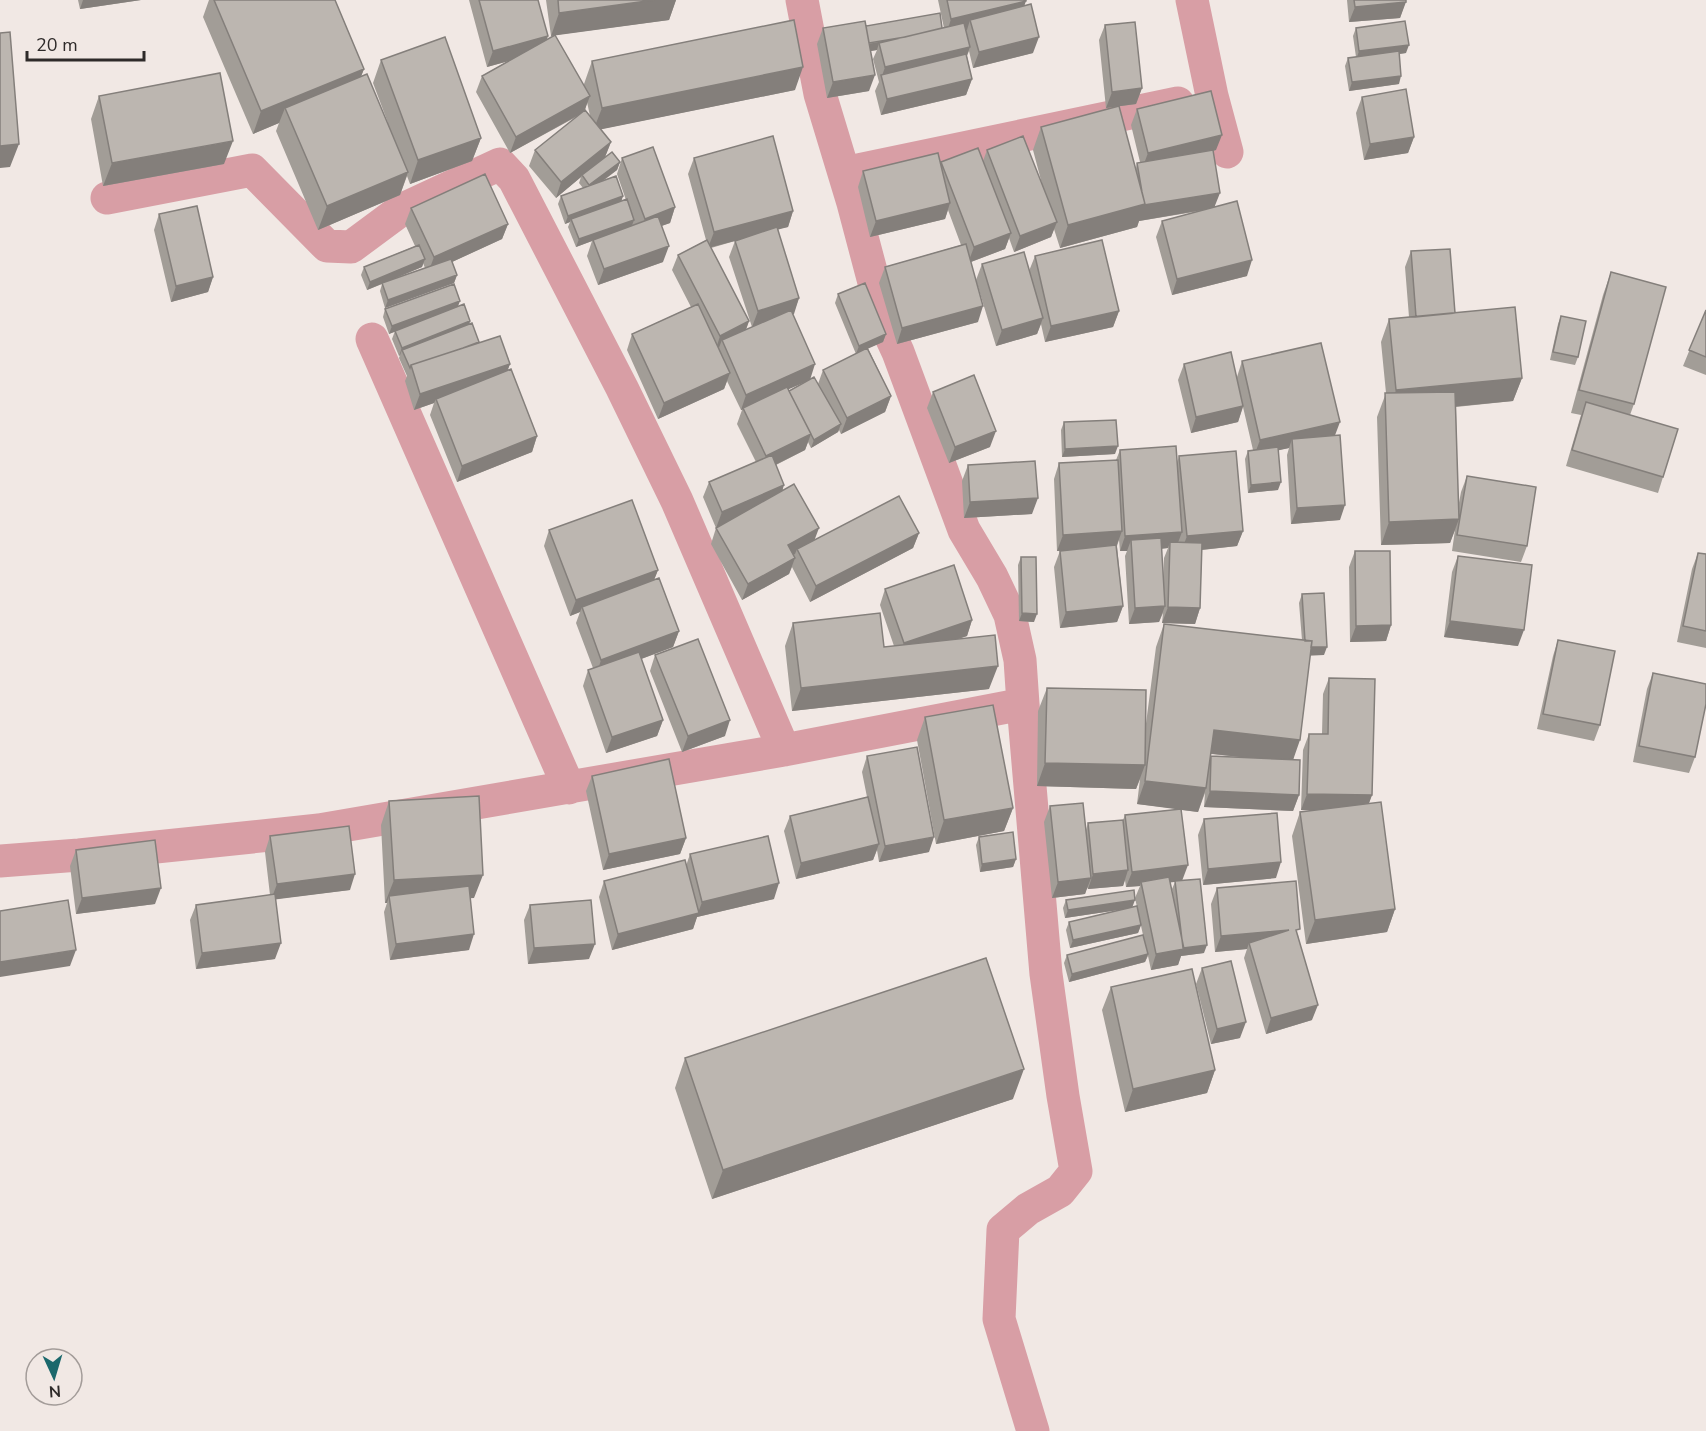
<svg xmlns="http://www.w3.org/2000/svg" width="1706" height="1431" font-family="'Nunito Sans',sans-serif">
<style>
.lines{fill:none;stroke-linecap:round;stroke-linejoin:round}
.minor{stroke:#d89ea5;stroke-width:33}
.wall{fill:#a29d97;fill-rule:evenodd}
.shaded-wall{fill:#847f7b}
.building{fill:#bcb6b0;stroke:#847f7b;stroke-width:1.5}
</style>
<rect width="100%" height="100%" fill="#f1e8e4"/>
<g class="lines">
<path class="minor" d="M1192,0L1212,96L1227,152
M844,173L1178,103
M107,198L252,170L327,246L351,247L401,210L500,164L514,179L622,388L677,501L784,750
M372,339L569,788
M1023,704L1046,974L1063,1096L1076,1171L1060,1191L1028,1209L1003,1230L999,1319L1033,1431
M0,861L79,855L319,830L784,750L1023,704L1020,660L1010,615L992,577L964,530L898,352L885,324L853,203L820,94L802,0"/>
</g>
<path class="wall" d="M78,0H141L80,9Z
M209,0H335L364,69L361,76L388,123L373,83L381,60L481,138L472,161L410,184L407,176L400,195L318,230L276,131L279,123L253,134L203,17Z
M469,0H538L547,40L555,35L551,36L546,0H676L669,20L555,35L584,87V84L592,61L795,90L601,129L611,142L605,157L620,162L617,170L603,181L623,196L621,201L626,200L617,174L622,158L675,207L670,223L661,226L663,262L598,285L587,256L592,241L576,247L568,227L570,222L565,224L558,204L561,196L583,188L579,183L581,177L556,198L529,166L535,150L578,116L510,153L476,92L482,76L508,61L487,67ZM587,102L590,116L585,110Z
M938,0H1026L1024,6L1033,53L973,68L969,51L967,56L972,79L966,95L881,115L875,91L879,82L873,59L877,50L870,51L869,91L827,98L817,44L823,28L866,26L944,28Z
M1347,0H1406L1400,18L1349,22Z
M1105,25L1142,88L1136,104L1106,108L1099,40Z
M1356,28L1406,53L1399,54V84L1349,91L1345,66L1348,58L1356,57L1353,36Z
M99,96L224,164L103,186L91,119Z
M1362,97L1414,137L1408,153L1364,160L1356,113Z
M1137,109L1216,150L1213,151L1215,207L1247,276L1172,295L1156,237L1162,221L1200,211L1139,221L1137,227L1060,248L1054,229L1051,237L1014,252L1009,238L1005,249L971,262L978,322L897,344L879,283L885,267L961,245L948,210L945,219L870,237L858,187L863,171L941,163L983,161L987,150L1042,184L1033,150L1041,127L1136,168L1137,163L1140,162L1131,125Z
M694,158L793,211L788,227L777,229L799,298L793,314L810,380L818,384L823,370L856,354L835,303L838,294L886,334L883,342L868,348L891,396L885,412L841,434L839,430L838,432L811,448L808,442L805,450L776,465L783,490L814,540L919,533L913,548L810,602L792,567L789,574L742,600L711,544L716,528L703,497L709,482L756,462L737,424L742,410H741L727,381L724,389L658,419L627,350L632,334L691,307L672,270L678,255L706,240L688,174ZM735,241L729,257L752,327L746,330L749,321L711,248ZM809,380L789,391L788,389Z
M411,208L508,224L502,239L452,262L457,275L454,283L385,308L380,291L382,284L367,290L361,275L364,267L415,246L405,224ZM423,263L425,268L384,283L422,267Z
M159,214L213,277L208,292L171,302L154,230Z
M1411,251L1455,313L1522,378L1513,401L1456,407L1458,508L1461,492L1467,476L1527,546L1521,562L1452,551L1455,530L1450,543L1381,545L1377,417L1386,393L1381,342L1389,319L1409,317L1405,267Z
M1035,256L1119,311L1113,327L1045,342L1041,324L1037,334L996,346L976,280L982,264L1029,271Z
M1611,272L1634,404L1630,415L1663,477L1658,493L1566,466L1581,415L1571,413L1603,295Z
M458,307L470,321L469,324L479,343L510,364L507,371L537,436L532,452L457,482L430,415L434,403L414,410L405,381L407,376L399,358L400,355L399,356L392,339L395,331L389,334L383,317L385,309Z
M1706,310V375L1683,366Z
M1561,316L1578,357L1575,365L1550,360L1558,324Z
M1242,361L1334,436L1340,520L1291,524L1287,455L1289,448L1278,450V490L1248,493L1245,459L1248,451L1253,450L1243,407L1238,422L1191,433L1178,380L1184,364L1237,377Z
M933,392L990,447L949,463L927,408Z
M1064,422L1115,454L1062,457L1061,430Z
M1120,450L1177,463L1179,456L1243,531L1237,546L1202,550L1200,608L1195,624L1162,623L1163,613L1159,622L1129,624L1125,556L1127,551H1120L1119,540L1117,546L1123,606L1117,622L1060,628L1054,567L1060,551L1076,549L1057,551L1054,479L1059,463L1116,460ZM1168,548L1164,558L1163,582L1161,549Z
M968,465L1032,514L964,518L962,481Z
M549,530L658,570L654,580L679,631L673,647L641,659L663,720L657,736L606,753L583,686L588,670L593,668L576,623L580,612L570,616L544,546Z
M1355,551L1391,625L1386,641L1350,642L1349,567Z
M1698,553L1706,554V648L1677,642L1692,569Z
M1458,556L1518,646L1444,637L1452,572Z
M1021,557L1034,622L1019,621L1018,565Z
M885,589L972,620L967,636L958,639L989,689L792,711L785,646L793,623L884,647L894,646L880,605Z
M1302,594L1324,655H1310L1293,760L1299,795L1293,811L1204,807L1205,793L1198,812L1182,810V881L1204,953L1181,956L1178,965L1151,970L1148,956L1145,962L1069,982L1064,963L1067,955L1143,935L1135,898L1140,886L1126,887L1125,880L1123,886L1088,889L1087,887L1085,894L1052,898L1044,822L1050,806L1086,830L1088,823L1123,820L1125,815L1179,809L1137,804L1140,779L1136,789L1037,786L1038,711L1047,688L1145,731L1156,647L1164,624L1302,640L1299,603ZM1211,754L1241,757L1211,756L1210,759ZM1170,882H1175L1172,889L1174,901Z
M1558,640L1600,725L1594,741L1537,729L1553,656Z
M655,655L725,736L682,752L650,671Z
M1653,673L1695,757L1689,773L1633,762L1647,689Z
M1329,678L1372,795L1369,803L1395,909L1387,932L1306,944L1292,836L1300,812L1319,810H1301L1303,750L1309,734H1322L1323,694Z
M925,717L1013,808L1004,831L936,844L917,740Z
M867,756L929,852L879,862L877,850L873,860L796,879L784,831L790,816L867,797L862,772Z
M592,776L686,838L680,854L603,870L586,791Z
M389,801L474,898H470L469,950L390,960L384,912L387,903H385L381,825Z
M1204,819L1276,878L1203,885L1198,835Z
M270,836L350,890L275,899V959L196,969L190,920L196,905L270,895L265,852Z
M979,837L1016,859L1013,867L980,872L976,845Z
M76,850L155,904L76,914L70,866Z
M690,854L774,899L697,917L693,929L612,950L599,897L604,881L686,866Z
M1217,888L1298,935L1312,1020L1266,1034L1244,958L1247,949L1215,952L1211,904Z
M1066,900L1132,907L1141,925L1138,933L1070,948L1066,930L1069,922L1125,909L1065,918L1063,908Z
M530,905L589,959L528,964L524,920Z
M1202,968L1240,1038L1211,1044L1196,984Z
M1111,987L1215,1070L1207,1093L1125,1112L1102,1010Z
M685,1058L1013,1099L712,1199L675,1088Z"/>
<path class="shaded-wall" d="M83,0H141L80,9Z
M654,0H676L669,20L551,36L559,13Z
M1026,1L1020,17L970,20L967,30L946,35L951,19Z
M1406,2L1400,18L1349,22L1355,7Z
M943,30L879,43L877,50L865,52L868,44Z
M548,36L543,52L487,67L493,51Z
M1039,37L1033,53L973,68L979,52Z
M1409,45L1406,53L1356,60L1359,51Z
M970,47L964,63L882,76L885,67Z
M803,67L795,90L593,131L602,108Z
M364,69L355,92L285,108L279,123L253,134L261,111Z
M875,75L869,91L827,98L833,82Z
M1401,76L1399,84L1349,91L1352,82Z
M972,79L966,95L881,115L887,99Z
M1142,88L1136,104L1106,108L1112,92Z
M590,96L584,112L510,153L516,137Z
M1222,135L1216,150L1142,169L1148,153Z
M1414,137L1408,153L1364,160L1370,144Z
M481,138L472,161L410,184L418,160Z
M233,141L224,164L103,186L112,163Z
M611,142L605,157L582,175L581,177L556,198L561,182Z
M19,144L10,167L0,168V146Z
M620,162L617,170L586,193L589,185Z
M408,172L400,195L318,230L327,206Z
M1220,193L1214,208L1139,221L1137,227L1060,248L1068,225L1145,204Z
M623,196L620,205L571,219L570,222L565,224L568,216Z
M950,203L945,219L870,237L876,221Z
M675,207L670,223L639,234L645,219Z
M793,211L788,227L708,248L714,232Z
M634,220L631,228L593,240L592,241L576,247L579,239Z
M1057,222L1051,237L1014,252L1020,236Z
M508,224L502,239L428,273L434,257Z
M1011,233L1005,249L968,263L974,247Z
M669,246L663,262L598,285L604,269Z
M425,259L422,267L367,290L370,282Z
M1252,260L1247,276L1172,295L1177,279Z
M457,275L454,283L385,308L388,300Z
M213,277L208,292L171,302L176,286Z
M799,298L794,314L752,327L758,311Z
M460,301L457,309L389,334L392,326Z
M983,306L978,322L897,344L902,328Z
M1119,311L1113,327L1045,342L1051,326Z
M1043,318L1037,334L996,346L1002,330Z
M470,321L468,329L402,350L400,355L399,356L402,348Z
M749,321L743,337L722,340L718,350L715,352L720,336Z
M886,334L883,342L856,354L859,346Z
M510,364L504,380L436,399L434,403L414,410L420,394Z
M815,364L810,380L741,410L746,395Z
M730,373L724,389L658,419L664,403Z
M1522,378L1513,401L1388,413L1396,390Z
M891,396L885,412L841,434L847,418Z
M1243,406L1238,422L1191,433L1196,417Z
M1340,422L1334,438L1292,439L1289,448L1254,456L1260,440Z
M841,424L838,432L811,448L814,440Z
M996,431L990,447L949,463L955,447Z
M811,434L805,450L761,472L766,456Z
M537,436L532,452L457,482L462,466Z
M1118,446L1115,454L1062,457L1065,449Z
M1281,482L1278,490L1248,493L1251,485Z
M784,485L779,501L716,528L722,512Z
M1038,498L1032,514L964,518L970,502Z
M1345,505L1340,520L1291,524L1297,508Z
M1459,519L1450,543L1381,545L1389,522Z
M819,528L813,544L797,549L795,554L782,561L788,545Z
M1122,531L1116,547L1057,551L1063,535Z
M1243,531L1237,546L1181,552L1187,536Z
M1182,532L1176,548L1170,542L1168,548L1132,551L1131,540L1127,551H1120L1125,536Z
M919,533L913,548L810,602L816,586Z
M795,558L789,574L742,600L748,584Z
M658,570L652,585L582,607L580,612L570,616L576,600Z
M1123,606L1117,622L1060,628L1066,612Z
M1165,606L1159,622L1129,624L1135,608Z
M1168,607L1200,608L1195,624L1162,623Z
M1022,613L1037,614L1034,622L1019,621Z
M972,620L967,636L898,659L904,643Z
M1450,621L1524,630L1518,646L1444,637Z
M1391,625L1386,641L1350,642L1356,626Z
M679,631L673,647L596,676L601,660Z
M1306,647H1327L1324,655L1303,656Z
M998,666L989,689L792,711L801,688Z
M663,720L657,736L606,753L612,737Z
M730,720L725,736L682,752L688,736Z
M1214,730L1300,740L1292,763L1205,753Z
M1045,763L1145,765L1136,789L1037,786Z
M1145,781L1206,788L1198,812L1137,804Z
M1210,791L1299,795L1293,811L1204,807Z
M1307,794L1372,795L1366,811L1301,810Z
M1013,808L1004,831L936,844L944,820Z
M934,837L929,852L879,862L885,846Z
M686,838L680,854L603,870L609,854Z
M879,844L873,860L796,879L801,863Z
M1016,859L1013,867L980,872L982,864Z
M1281,862L1276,878L1203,885L1208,869Z
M1188,865L1182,881L1142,886L1141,882L1140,886L1126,887L1132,872Z
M1128,870L1123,886L1088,889L1093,874Z
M355,874L350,890L271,900L277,884Z
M483,875L474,898L390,903L389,896L387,903H385L394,880Z
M1091,878L1085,894L1052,898L1058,882Z
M779,883L774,899L697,917L693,929L612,950L618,934L698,913L702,902Z
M161,888L155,904L76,914L82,898Z
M1135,900L1132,908L1065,918L1068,910Z
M1395,909L1387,932L1306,944L1315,920Z
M1141,925L1138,933L1070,948L1073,940Z
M1289,930L1249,943L1247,949L1215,952L1221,936Z
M474,934L469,950L390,960L396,944Z
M281,943L275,959L196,969L202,953Z
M595,944L589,959L528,964L534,948Z
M1207,945L1204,953L1181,956L1178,965L1151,970L1156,954L1183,948Z
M76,950L70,966L0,977V962Z
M1148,954L1145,962L1069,982L1072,974Z
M1318,1005L1312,1020L1266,1034L1271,1018Z
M1246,1022L1240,1038L1211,1044L1217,1029Z
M1024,1069L1013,1099L712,1199L723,1170Z
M1215,1070L1207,1093L1125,1112L1133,1089Z"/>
<path class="building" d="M214,0H335L364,69L261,111Z
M479,0H538L548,36L493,51Z
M558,0H654L559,13Z
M947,0H1026V1L951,19Z
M1354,0H1406V2L1355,7Z
M1031,4L1039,37L979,52L970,20Z
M940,13L942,28L905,37L869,43L866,26Z
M794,20L803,67L602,108L592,61Z
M865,21L875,75L833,82L823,28Z
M1405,21L1409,45L1359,51L1356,28Z
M1135,22L1142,88L1112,92L1105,25Z
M964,23L970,47L885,67L879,43Z
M10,32L19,144L0,146V33Z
M555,35L590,96L516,137L482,76Z
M445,37L481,138L418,160L381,60Z
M1399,51L1401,76L1352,82L1348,58Z
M966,54L972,79L887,99L881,75Z
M220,73L233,141L112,163L99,96Z
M367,74L408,172L327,206L285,108Z
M1406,89L1414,137L1370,144L1362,97Z
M1211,91L1222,135L1148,153L1137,109Z
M1119,106L1145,204L1068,225L1041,127Z
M585,110L611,142L561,182L535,150Z
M773,136L793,211L714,232L694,158Z
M1023,136L1057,222L1020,236L987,150Z
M653,147L675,207L645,219L622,158Z
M978,148L1011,233L974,247L941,162Z
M1213,150L1220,193L1144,205L1145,204L1142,192L1137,163Z
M612,152L620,162L589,185L582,175Z
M938,153L950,203L876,221L863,171Z
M485,174L508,224L434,257L411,208Z
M616,176L623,196L568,216L561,196Z
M627,199L634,220L579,239L571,219Z
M1237,201L1252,260L1177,279L1162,221Z
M197,206L213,277L176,286L159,214Z
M658,216L669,246L604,269L593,240Z
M777,227L799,298L758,311L735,241Z
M707,240L749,321L720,336L678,255Z
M1102,240L1119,311L1051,326L1035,256Z
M966,244L983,306L902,328L885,267Z
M419,245L425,259L370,282L364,267Z
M1450,249L1455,313L1416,317L1411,251Z
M1024,252L1043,318L1002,330L982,264Z
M451,259L457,275L388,300L382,283Z
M1611,272L1666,287L1634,404L1579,390Z
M865,283L886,334L859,346L838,294Z
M454,284L460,301L392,326L385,309Z
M464,304L470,321L402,348L395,331Z
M698,304L730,373L664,403L632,334Z
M1515,307L1522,378L1396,390L1389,319Z
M791,310L815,364L746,395L722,340Z
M1706,310V357L1689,350Z
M1561,316L1586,321L1578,357L1553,352Z
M472,323L479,342L463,348L411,365L410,368L402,350Z
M500,336L510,364L420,394L411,365Z
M1321,343L1340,422L1260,440L1242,361Z
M867,348L891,396L847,418L823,370Z
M1231,352L1243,406L1196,417L1184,364Z
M511,369L537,436L462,466L436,399Z
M974,375L996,431L955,447L933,392Z
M814,377L841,424L814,440L789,391Z
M787,387L811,434L766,456L743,408Z
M1455,392L1459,519L1389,522L1385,393Z
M1586,402L1678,429L1663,477L1572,450Z
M1116,420L1118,446L1065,449L1064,422Z
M1340,435L1345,505L1297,508L1292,439Z
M1176,446L1182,532L1125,536L1120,450Z
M1278,447L1281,482L1251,485L1248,451Z
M1236,451L1243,531L1187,536L1179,456Z
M772,455L784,485L722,512L709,482Z
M1118,460L1122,531L1063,535L1059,463Z
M1035,461L1038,498L970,502L968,465Z
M1467,476L1536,487L1527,546L1457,535Z
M794,484L819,528L788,545L795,558L748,584L716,528Z
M899,496L919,533L816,586L797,549Z
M632,500L658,570L576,600L549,530Z
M1161,538L1165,606L1135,608L1131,540Z
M1170,542L1202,543L1200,608L1168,607Z
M1116,545L1123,606L1066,612L1060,551Z
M1355,551H1390L1391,625L1356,626Z
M1698,553L1706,554V631L1683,626Z
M1458,556L1532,565L1524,630L1450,621Z
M1021,557H1036L1037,614L1022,613Z
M954,565L972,620L904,643L885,589Z
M659,578L679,631L601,660L582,607Z
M1324,593L1327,647H1311L1312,641H1305L1302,594Z
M880,613L884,647L995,635L998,666L801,688L793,623Z
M1164,624L1312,641L1300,740L1214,730L1206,788L1145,781Z
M698,639L730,720L688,736L655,655Z
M1558,640L1615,651L1600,725L1543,714Z
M639,652L663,720L612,737L588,670Z
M1653,673L1706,684V704L1695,757L1639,746Z
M1329,678L1375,679L1372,795L1307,794L1309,734H1328Z
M1047,688L1146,690L1145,765L1045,763Z
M993,705L1013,808L944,820L925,717Z
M917,747L934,837L885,846L867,756Z
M1211,756L1300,760L1299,795L1210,791Z
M669,759L686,838L609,854L592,776Z
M479,796L483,875L394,880L389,801Z
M868,797L879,844L801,863L790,816Z
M1381,802L1395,909L1315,920L1300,812Z
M1083,803L1091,878L1058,882L1050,806Z
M1181,809L1188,865L1132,872L1125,815Z
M1277,813L1281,862L1208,869L1204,819Z
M1123,820L1128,870L1093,874L1088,823Z
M349,826L355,874L277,884L270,836Z
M1013,832L1016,859L982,864L979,837Z
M768,836L779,883L702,902L690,854Z
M155,840L161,888L82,898L76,850Z
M685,860L699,913L618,934L604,881Z
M1169,877L1184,949L1156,954L1141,882Z
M1200,879L1207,945L1183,948L1175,881Z
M1296,881L1300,929L1296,930L1318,1005L1271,1018L1249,943L1289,930L1221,936L1217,888Z
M469,886L474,934L396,944L389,896Z
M1134,890L1135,900L1068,910L1066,900Z
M275,894L281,943L202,953L196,905Z
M68,900L76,950L0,962V911Z
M591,900L595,944L534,948L530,905Z
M1137,906L1141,925L1073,940L1069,922Z
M1143,935L1148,954L1072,974L1067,955Z
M986,958L1024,1069L723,1170L685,1058Z
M1231,961L1246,1022L1217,1029L1202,968Z
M1192,969L1215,1070L1133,1089L1111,987Z"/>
<g transform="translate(54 1377) rotate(176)"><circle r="28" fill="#f1e8e4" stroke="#a39c99" stroke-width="1.5"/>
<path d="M0-4.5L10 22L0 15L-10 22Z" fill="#1b686c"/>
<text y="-9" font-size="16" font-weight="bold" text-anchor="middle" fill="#2e2a29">N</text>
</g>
<path d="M27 51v9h117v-9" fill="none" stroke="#2e2a29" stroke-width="3"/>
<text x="36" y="51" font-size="18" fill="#2e2a29" stroke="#f1e8e4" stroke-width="4.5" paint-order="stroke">20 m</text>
</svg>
